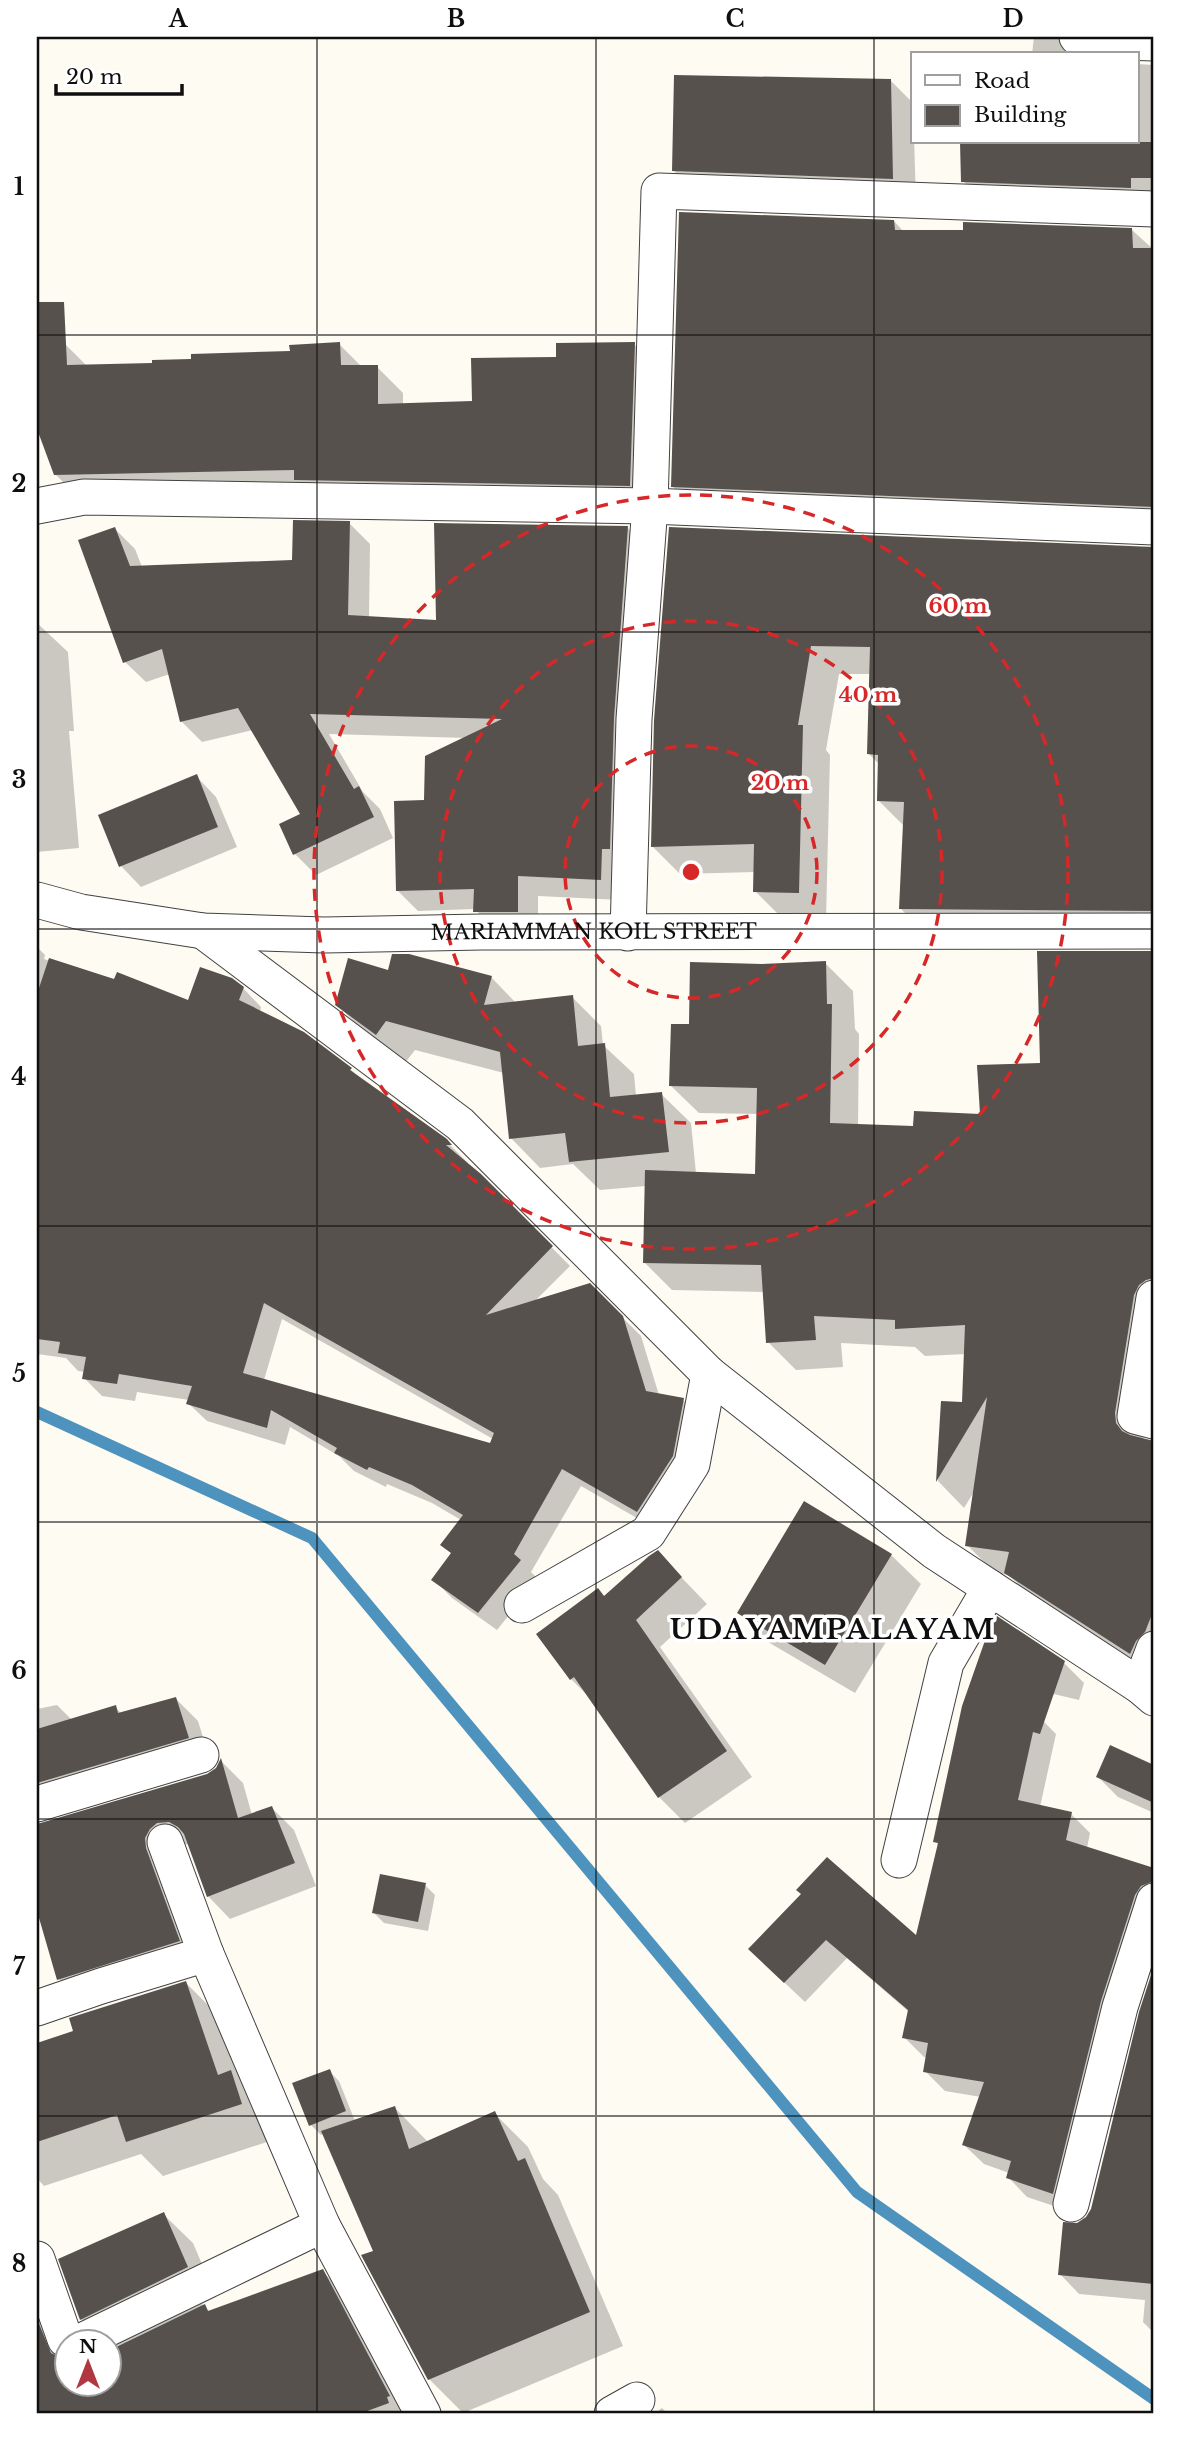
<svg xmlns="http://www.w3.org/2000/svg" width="1191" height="2451" font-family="'Libre Baskerville',serif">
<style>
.shadow{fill:#0003;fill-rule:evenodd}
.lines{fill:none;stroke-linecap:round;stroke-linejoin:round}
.stream{stroke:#4d93be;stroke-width:12}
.building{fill:#57514d;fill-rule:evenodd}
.street-casing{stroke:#424242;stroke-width:37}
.street{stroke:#fff;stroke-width:35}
.grid{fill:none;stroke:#0f0f0f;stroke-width:2;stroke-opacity:0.55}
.ring{fill:none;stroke:#d62828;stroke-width:3.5;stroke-dasharray:12 9}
.labels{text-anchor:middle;stroke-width:7;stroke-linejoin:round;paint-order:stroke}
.street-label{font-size:21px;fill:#0f0f0f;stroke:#fff}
.district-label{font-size:28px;font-weight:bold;letter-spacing:2px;fill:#0f0f0f;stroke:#fff}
.centre{fill:#d62828;stroke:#fff;stroke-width:3.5}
.ring-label{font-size:21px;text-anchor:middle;font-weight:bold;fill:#d62828;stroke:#fff;stroke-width:7;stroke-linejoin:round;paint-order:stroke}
.neatline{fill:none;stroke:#0f0f0f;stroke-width:2.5}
.grid-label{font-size:23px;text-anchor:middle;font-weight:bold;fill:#0f0f0f}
</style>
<rect width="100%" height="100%" fill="#fefbf3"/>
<path class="shadow" d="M1034,37H1154L1088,54H1032Z
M1137,64L1154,65V215L991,209L963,181L962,142H1137Z
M890,80L913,103L916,202L698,194L674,171Z
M894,221L904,232L1132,230L1154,250V533L700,514L672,486Z
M339,344L362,367H377L403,393V405L473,402L558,359L634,344L659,370L655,510L81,500L55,474L37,424V346L66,345L87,366L154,365L291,353Z
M349,523L370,544L369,618L437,621L628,528L648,548L621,900L538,896V932H496L475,909L418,911L397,890L425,802L467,738L329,734L363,792L380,809L393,838L316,875L295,854L302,815L253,730L202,742L181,721L170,674L146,682L125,662L115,529L135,549L142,567L294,561Z
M670,529L1154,549V938L928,936L900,908L904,826L878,800L880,765L869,754L871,674H839L826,750L830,755L826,920L783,919L755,891V872L680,874L652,846Z
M37,623L68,652L74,731H69L79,848L37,852Z
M196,776L216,797L237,847L141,887L121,866L100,816Z
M37,947L45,955L44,959L190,1003L243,988L261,1007L260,1012L350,1069L361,1079L446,1141L468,1163H465L480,1175L570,1266L534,1302L590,1285L641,1336L659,1395L683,1400L701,1418L656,1529L581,1486L531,1572L538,1579L497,1630L452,1598L434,1580L452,1554L442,1544L461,1520L432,1503L387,1484L386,1487L354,1471L339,1456L290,1427L285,1445L207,1421L188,1403L189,1400L137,1392L135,1401L102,1396L84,1378L85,1372L78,1371L66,1358L37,1354ZM282,1319L493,1439L491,1445L264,1380Z
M1039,953H1154V1368L1143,1441L1154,1442V1678L1034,1600L1009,1575L995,1573L967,1545L975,1490L964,1508L938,1481L943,1403L964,1404L966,1354L925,1356L915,1347L841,1343L843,1367L796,1370L768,1342L765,1292L672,1290L644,1262L646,1186L600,1190L573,1164L540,1168L511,1138L504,1073L415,1050L405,1063L367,1034L337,1005L389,972L491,977L516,1003L572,997L601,1026L603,1045L634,1074L636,1096L661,1094L691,1123L696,1173L757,1175L759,1114L699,1113L671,1086L691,1026L762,965L825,963L853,991L855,1029L859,1034L858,1126L915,1128L981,1116L1041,1064Z
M658,1553L707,1604L660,1647L752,1777L685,1823L659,1797L589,1697L571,1679L598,1590L605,1597Z
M891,1555L921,1584L855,1693L768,1642L739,1613Z
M1064,1663L1084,1683L1079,1700L999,1681Z
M176,1699L198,1721L210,1760L44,1813L39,1825L207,1776L217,1769L221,1761L243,1783L252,1815L272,1808L294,1830L316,1886L230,1919L208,1896L189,1844L182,1845L176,1896L165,1898L191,1923L208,1970L88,2008L59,1979L137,1902L37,1919V1709L57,1705L72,1720L115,1707L122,1714Z
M1036,1714L1056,1734L1040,1807L1071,1814L1090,1833L1087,1848L1154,1870V1914L1072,2212L1027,2197L1008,2177L1009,2173L984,2164L964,2145L981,2097L945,2091L925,2071L927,2058L924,2057L904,2037L909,2012L847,1958L805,2002L770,1969L803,1895L917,1938L939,1845L935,1841Z
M1111,1748L1154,1767V1813L1118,1797L1098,1777Z
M425,1885L435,1895L428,1931L384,1923L374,1913Z
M1154,1972V2333L1143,2322L1145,2300L1079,2294L1060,2274L1078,2225L1087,2219L1092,2209L1141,2013Z
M186,1983L221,2018L276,2139L163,2176L141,2154L44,2186L37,2178V2045L75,2032Z
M329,2071L339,2081L355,2121L395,2108L428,2142L494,2113L528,2147L543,2179L558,2195L623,2346L463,2413L429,2379L324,2133L321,2135L311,2125Z
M163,2214L193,2243L216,2297L202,2304L210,2312L322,2271L345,2294L409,2414H37V2279L66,2362V2384H108L113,2350L81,2319Z
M662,2408L668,2414H654Z"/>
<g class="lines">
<path class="stream" d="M37,1412L312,1538L857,2192L1154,2399"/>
</g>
<path class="building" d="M674,75L891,79L893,179L672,171Z
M960,142H1154V178H1131V188L961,182Z
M679,212L894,220L895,230H963V222L1132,228L1133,248H1154V507L671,487Z
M37,302H64L67,365L152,363V360L191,359V354L290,351L289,345L340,342L341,365H378V404L472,401L471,358L556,357V343L635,342L630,486L294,480V470L54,475L37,429Z
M293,520L350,521L348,615L436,620L434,523L628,526L614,718L610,849H602L601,880L518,876V912H473L474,889L396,891L394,801L424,800L425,756L502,719L310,714L354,789L359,786L374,817L293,855L279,824L300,814L238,708L180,722L162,649L123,663L78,540L115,527L130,566L292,560Z
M669,527L1154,547V911L899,909L904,802L877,801L878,755L867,754L870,647L811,646L798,725H803L799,893L753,892L754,844L651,847L654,720Z
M197,774L218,827L119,867L98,815Z
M1037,951H1154V1278L1146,1280L1139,1285L1134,1295L1115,1413L1116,1423L1122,1431L1130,1435L1154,1441V1609L1145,1632L1136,1641L1130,1654L1004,1573L1009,1552L965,1546L987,1397L936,1482L941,1401L962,1402L965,1325L895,1329V1320L814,1316L816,1340L766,1343L761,1265L643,1263L645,1170L755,1174L757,1088L669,1086L671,1024H689L690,962L762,964L826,961L827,1004H832L830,1123L913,1126L914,1111L980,1114L977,1065L1040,1063Z
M392,954H409L492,976L484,1005L573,995L578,1046L605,1043L610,1097L662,1092L669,1152L569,1162L565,1133L509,1139L500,1052L386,1021L376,1035L335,1005L348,958L388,970Z
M49,958L114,979L117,972L188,1000L200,967L232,978L244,987L239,1000L304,1032L352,1068L350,1070L447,1139L452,1145H446L481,1174L553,1246L486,1315L590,1283L623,1316L646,1391L684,1398L673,1456L637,1512L562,1469L514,1554L521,1560L478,1613L431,1580L451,1553L440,1545L463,1515L412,1485L369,1467L367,1470L334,1453L337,1448L271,1410L267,1428L186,1404L192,1386L119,1374L117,1384L82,1379L86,1357L58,1353L60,1342L37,1339V994ZM264,1303L494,1433L490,1443L243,1373Z
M804,1501L892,1554L825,1665L737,1613Z
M658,1550L682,1577L636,1620L727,1751L658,1798L574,1677L570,1680L536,1634L598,1588L604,1596L649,1556Z
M997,1616L1065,1661L1040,1734L1033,1732L1018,1800L1072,1812L1066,1840L1154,1868V1881L1141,1886L1135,1895L1101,2001L1053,2194L1006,2178L1011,2161L962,2145L984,2082L923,2072L928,2043L902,2038L908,2010L826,1940L784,1983L748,1949L801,1894L796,1890L827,1857L916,1935L938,1843L933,1842L962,1706L989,1629Z
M176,1697L189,1738L37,1783V1729L116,1705L118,1713Z
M1110,1745L1154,1765V1803L1096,1777Z
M221,1758L238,1818L272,1806L295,1863L207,1897L184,1834L178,1827L169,1822L157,1823L150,1829L145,1838L146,1848L180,1941L57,1980L37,1911V1824L207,1774L216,1768Z
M380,1874L426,1883L418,1922L372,1913Z
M1154,1966V2284L1058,2275L1063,2222L1077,2223L1086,2217L1091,2209L1139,2012Z
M186,1981L218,2075L231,2070L242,2104L126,2142L117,2115L37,2142V2043L73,2031L69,2018Z
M330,2069L346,2111L309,2126L292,2083Z
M395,2106L409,2149L495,2111L518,2161L525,2158L590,2312L428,2380L361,2255L373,2251L321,2131Z
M164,2212L188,2267L80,2320L58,2259Z
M323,2269L390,2396L387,2397L389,2403L359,2414H37V2319L51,2353L66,2360V2384H108V2351L205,2304L208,2311Z"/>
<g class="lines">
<defs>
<g id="street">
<path d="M1077,37L1092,41L1154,43"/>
<path d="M37,506L84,497L650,506L1154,527"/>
<path id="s1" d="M37,900L81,912L203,931L324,935L482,932L1154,931"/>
<path d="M203,931L460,1124L709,1374L934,1551L1140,1686L1154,1698"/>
<path d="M628,933L634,719L650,506L659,191L1154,209"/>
<path d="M1154,1298L1135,1416L1154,1421"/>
<path d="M522,1605L648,1533L692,1464L709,1374"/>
<path d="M1140,1686L1154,1649"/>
<path d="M37,1804L201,1755"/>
<path d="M165,1842L206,1954"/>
<path d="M899,1860L946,1663L990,1588"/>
<path d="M37,2008L101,1986L206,1954L322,2225L423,2414"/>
<path d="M1071,2204L1120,2007L1154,1901"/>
<path d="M37,2259L65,2339L76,2342"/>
<path d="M80,2342L322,2225"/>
<path d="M612,2414L637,2400"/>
</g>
</defs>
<use href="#street" class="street-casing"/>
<use href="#street" class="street"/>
</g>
<path class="grid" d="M317,37V2414M596,37V2414M874,37V2414M37,335H1154M37,632H1154M37,929H1154M37,1226H1154M37,1522H1154M37,1819H1154M37,2116H1154"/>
<g class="ring">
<circle cx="691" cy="872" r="126"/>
<circle cx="691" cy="872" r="251"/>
<circle cx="691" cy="872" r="377"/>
</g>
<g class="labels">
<g class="street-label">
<text dy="7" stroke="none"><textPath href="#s1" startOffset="560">MARIAMMAN KOIL STREET</textPath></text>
</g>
<g class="district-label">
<text x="833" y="1639">UDAYAMPALAYAM</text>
</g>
</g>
<circle cx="691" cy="872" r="10" class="centre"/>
<g class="ring-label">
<text x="958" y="613">60 m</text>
<text x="868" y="702">40 m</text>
<text x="780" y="790">20 m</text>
</g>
<rect width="1191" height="2451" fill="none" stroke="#ffffff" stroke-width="77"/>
<rect x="911" y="52" width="228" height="91" fill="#ffffff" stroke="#9f9f9f" stroke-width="2"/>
<rect x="925" y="75" width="35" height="10" fill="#ffffff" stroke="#9f9f9f" stroke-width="2"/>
<text x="974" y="88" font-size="21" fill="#0f0f0f">Road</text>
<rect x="925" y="105" width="35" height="21" fill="#57514d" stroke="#9f9f9f" stroke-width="2"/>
<text x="974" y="122" font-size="21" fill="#0f0f0f">Building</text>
<g transform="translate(88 2363)"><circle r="33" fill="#ffffff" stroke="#9f9f9f" stroke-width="2"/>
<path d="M0-5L12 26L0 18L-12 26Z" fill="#b0373f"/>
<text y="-10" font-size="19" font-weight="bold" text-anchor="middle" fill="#0f0f0f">N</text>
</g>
<path d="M56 84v10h126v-10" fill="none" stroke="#0f0f0f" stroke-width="3.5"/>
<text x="66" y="84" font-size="21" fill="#0f0f0f" stroke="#ffffff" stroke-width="5" paint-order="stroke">20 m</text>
<rect x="38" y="38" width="1114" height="2374" class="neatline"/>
<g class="grid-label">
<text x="178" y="27">A</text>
<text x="456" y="27">B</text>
<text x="735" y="27">C</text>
<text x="1013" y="27">D</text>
<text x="19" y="195">1</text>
<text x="19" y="492">2</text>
<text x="19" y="788">3</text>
<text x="19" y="1085">4</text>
<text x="19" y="1382">5</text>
<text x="19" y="1679">6</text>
<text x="19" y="1975">7</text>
<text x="19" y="2272">8</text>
</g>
</svg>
